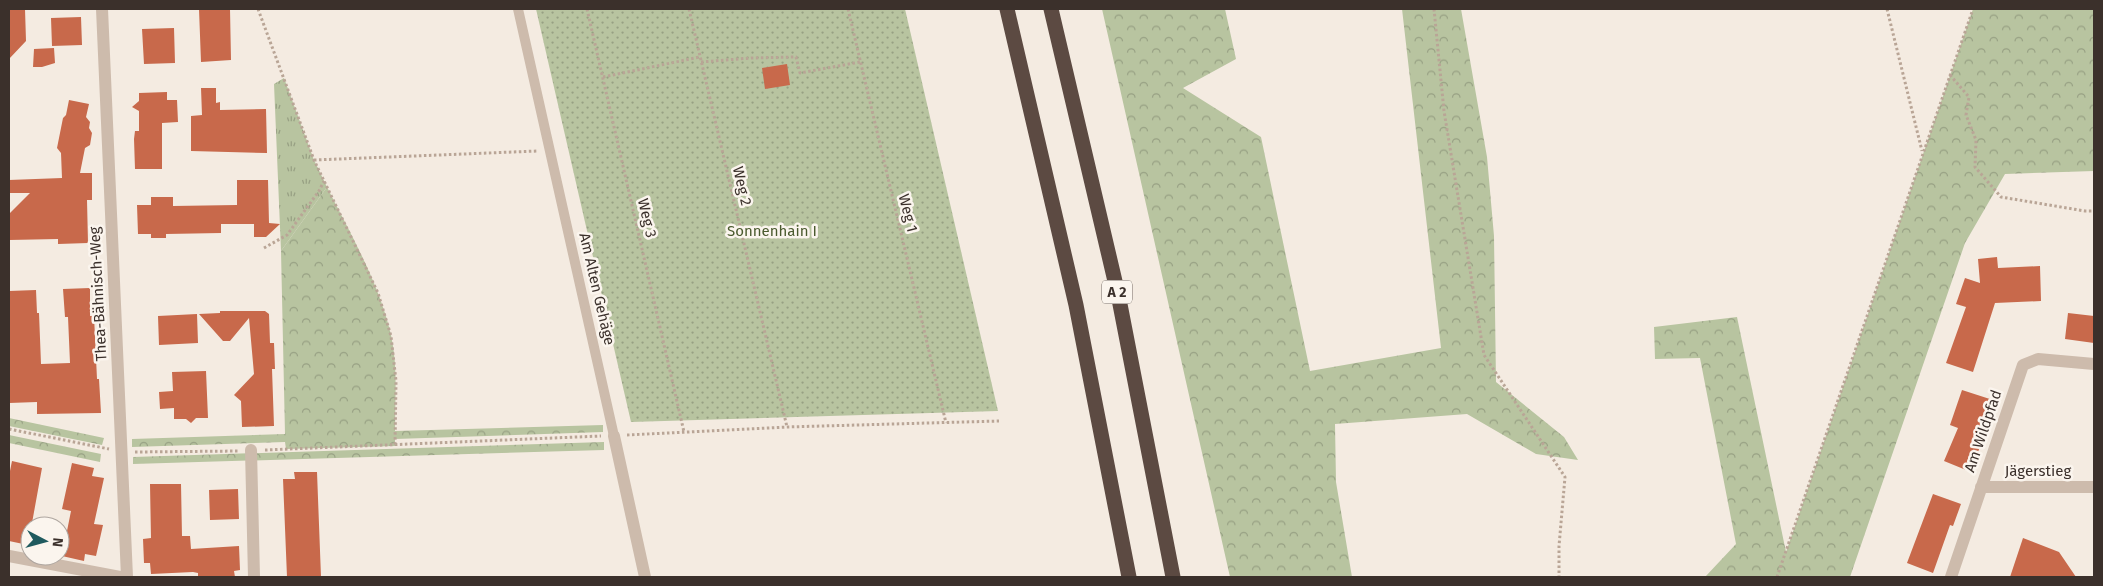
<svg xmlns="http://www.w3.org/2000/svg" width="2103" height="586" font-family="'Fira Sans',sans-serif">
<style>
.grass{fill:url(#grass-tufts)}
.forest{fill:url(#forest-crowns)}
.garden{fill:url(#garden-dots)}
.building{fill:#c8694b}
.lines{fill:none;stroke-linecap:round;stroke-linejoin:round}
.path{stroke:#b9a596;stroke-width:3;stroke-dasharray:2.5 2.5;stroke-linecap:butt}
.service{stroke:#cdbbac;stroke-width:10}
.minor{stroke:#cdbbac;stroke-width:12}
.motorway{stroke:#5c4a42;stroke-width:15}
.labels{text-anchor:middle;stroke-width:5;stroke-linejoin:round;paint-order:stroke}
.shield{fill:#fbf5ee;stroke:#756b66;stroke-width:1}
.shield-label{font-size:14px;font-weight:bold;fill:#3b302b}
.street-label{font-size:15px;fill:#3b302b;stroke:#fbf5ee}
.park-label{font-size:15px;fill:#4a5a2e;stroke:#fbf5ee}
</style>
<defs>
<pattern id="grass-tufts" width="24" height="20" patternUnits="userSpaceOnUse" patternTransform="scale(1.25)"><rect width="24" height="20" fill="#b8c4a0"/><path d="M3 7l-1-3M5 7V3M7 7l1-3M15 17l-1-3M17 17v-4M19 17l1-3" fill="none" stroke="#97a083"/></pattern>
<pattern id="forest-crowns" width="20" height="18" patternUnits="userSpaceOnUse" patternTransform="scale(1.25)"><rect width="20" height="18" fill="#b8c4a0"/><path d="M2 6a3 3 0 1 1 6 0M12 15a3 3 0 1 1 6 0" fill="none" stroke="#97a083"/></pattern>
<pattern id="garden-dots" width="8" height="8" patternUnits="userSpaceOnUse" patternTransform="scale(1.25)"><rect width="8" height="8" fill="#b8c4a0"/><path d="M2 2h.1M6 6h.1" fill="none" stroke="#97a083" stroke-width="1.8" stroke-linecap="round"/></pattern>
</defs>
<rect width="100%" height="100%" fill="#f4ebe1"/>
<path class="grass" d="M284,78L314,160L327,187L281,251L274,84Z"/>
<path class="forest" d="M1102,9H1225L1236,59L1183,88L1261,137L1310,371L1441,348L1402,9H1461L1487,157L1494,236L1496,382L1564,437L1578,460L1536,454L1467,414L1335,424L1336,482L1352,577H1230Z
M1973,9H2094V171L2005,174L1965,243L1850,577H1705L1736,544L1700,358L1655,359L1654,327L1737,317L1786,552Z
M327,187C351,235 379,283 391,335C398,367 395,399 395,431L603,425V432L395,439V446L286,449L285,442L132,447V439L285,434L281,251Z
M9,418L104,438L102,445L9,426Z
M9,435L101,454L100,462L9,443Z
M604,442V450L133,464V457Z"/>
<path class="garden" d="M536,9H905L998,411L631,422Z"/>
<path class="building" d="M9,9H25L26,41L9,59Z
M199,9H230L231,60L201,62Z
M81,17L82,45L52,46L51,18Z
M174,28L175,63L144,64L142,29Z
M54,48L55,63L42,67H33L34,49Z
M787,64L790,85L765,89L762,68Z
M201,88H216V103L220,102V110L266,109L267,153L191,151V116L202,115Z
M167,92V100H177L178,122L162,123V169H135L134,139L135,131H139V111L132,107L139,101V93Z
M69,100L89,104L86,117L90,122L89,128L92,133L90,145L85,148L80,173H92V200H87L88,243L58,244V239L9,240V214L30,193H9V180L62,178L61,153L57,148L63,118L66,115Z
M237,180H268L269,223L280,224L266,237H254V224H221V233L166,234V238H151V234H138L137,205H151V197H173V206L237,205Z
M1997,257L1998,268L2040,266L2041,301L1995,303L1973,372L1946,363L1966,307L1956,304L1965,278L1980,283L1978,259Z
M90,288V316H94L97,379H99L101,413L37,414V402L9,403V291L36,290L37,313H39L41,364L70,363L68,317H65L63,289Z
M220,311H265L269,314L270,343H274L275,369H272L274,426L242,427L241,401L234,395L254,374L249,318L230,341H223L199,314L220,313Z
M2068,313L2094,316V343L2065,339Z
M197,314L198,343L159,345L158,316Z
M206,371L208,418H196L191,423L186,419H174V408L160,409L159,392L173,391L172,372Z
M1962,390L1996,401L1971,472L1944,461L1958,428L1950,425Z
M12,461L42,468L28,545L9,541V476Z
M72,463L94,468L92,476L104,478L94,524L103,525L96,556L85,554L84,561L62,556L71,511L62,509Z
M294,472H317L321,577H287L283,479H295Z
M150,484H181L182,536H190L191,549L239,546L240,570L234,571L235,577H198V573L193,572L151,574L150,563H144L143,539L151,538Z
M238,489L239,519L210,520L209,490Z
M1933,494L1961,504L1953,526L1950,525L1933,573L1907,563Z
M2023,538L2059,552L2076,577H2010Z"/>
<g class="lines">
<path class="path" d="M258,9L314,160L378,293L391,336L396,381L395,446
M587,9L684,432
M689,9L787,427
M848,9L946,423
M1434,9L1444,111L1484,355L1565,477L1559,546V577
M1887,9L1922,151
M701,62L751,58L796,57L800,73L860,62
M1950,75L1969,97L1966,115L1976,140L1975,167L2001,197L2085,211H2094
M603,77L700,57
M314,160L538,151
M264,248L287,235L319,191L324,181
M9,429L109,449
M627,435L787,427L999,421
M265,450L601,436
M135,452L238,451
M1777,577L1973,9"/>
<path class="service" d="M518,9L614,436"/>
<path class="minor" d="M102,9L127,577
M614,436L645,577
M251,450L254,577
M1981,487H2094
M9,556L120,577
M1951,577L2023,365L2038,359L2094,364"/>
<path class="motorway" d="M1007,9L1076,305L1129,577
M1051,9L1118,294L1173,577"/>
</g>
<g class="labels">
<rect class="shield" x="1102" y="280.5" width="30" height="23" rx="4"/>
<g class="shield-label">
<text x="1117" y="297">A 2</text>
</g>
<g class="street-label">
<text transform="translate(742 186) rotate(77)" y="5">Weg 2</text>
<text transform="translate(908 213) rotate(76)" y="5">Weg 1</text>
<text transform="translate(647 218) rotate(77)" y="5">Weg 3</text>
<text transform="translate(597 289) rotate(77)" y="5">Am Alten Gehäge</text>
<text transform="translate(98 294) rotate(-93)" y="5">Thea-Bähnisch-Weg</text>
<text transform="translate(1983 431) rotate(-71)" y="5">Am Wildpfad</text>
<text x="2038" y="476">Jägerstieg</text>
</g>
<g class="park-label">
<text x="772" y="236">Sonnenhain I</text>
</g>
</g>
<rect width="2103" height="586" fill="none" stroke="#3b302b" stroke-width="20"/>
<g transform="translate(45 541) rotate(96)"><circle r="24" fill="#fbf5ee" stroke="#aea6a0"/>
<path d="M0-4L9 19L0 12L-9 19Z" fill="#1f5a5e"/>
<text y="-8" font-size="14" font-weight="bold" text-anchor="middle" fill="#3b302b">N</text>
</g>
</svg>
